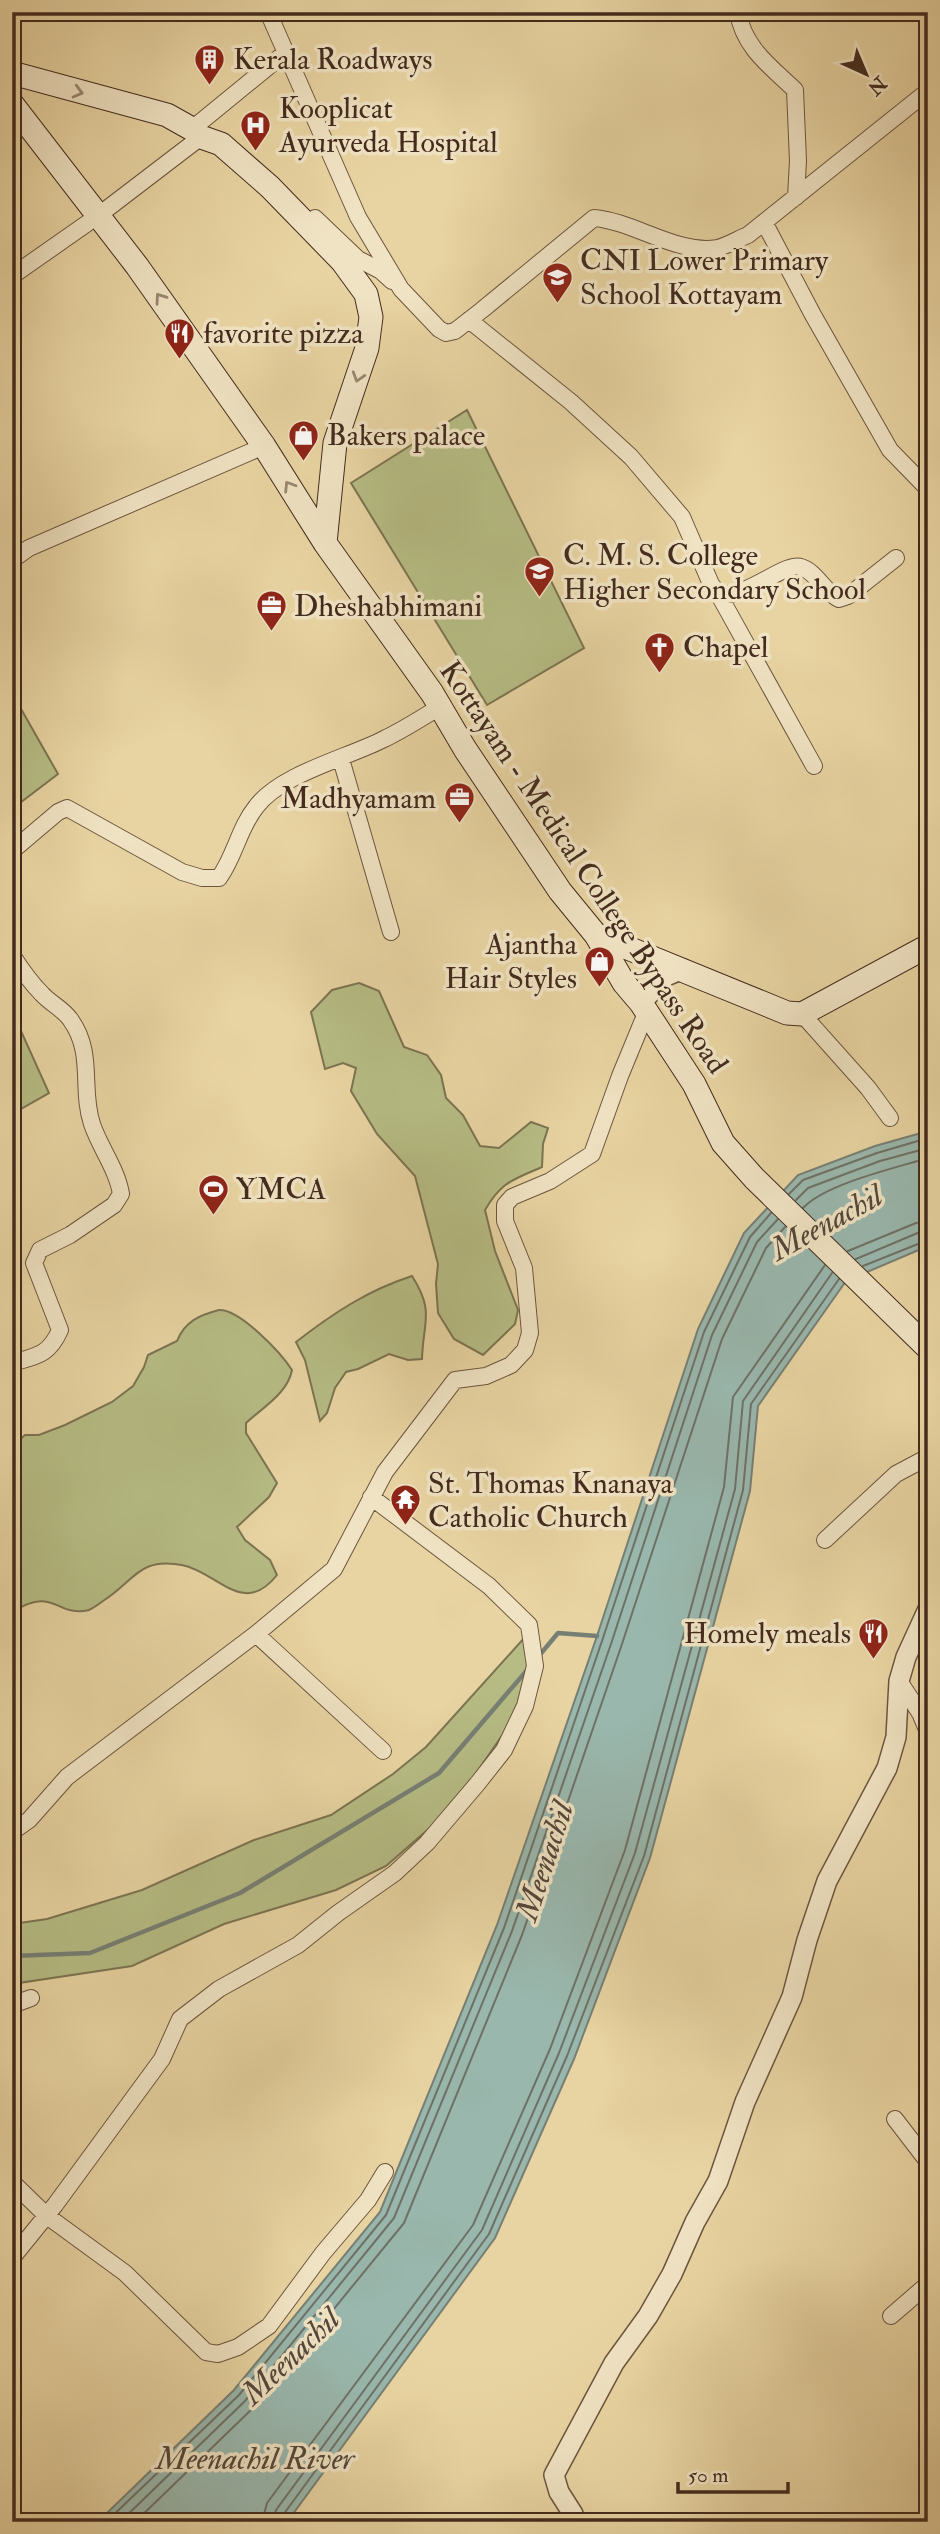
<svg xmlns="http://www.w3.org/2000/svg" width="940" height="2534" font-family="'IM FELL Double Pica',serif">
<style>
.green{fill:#b6bc84;stroke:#7c7451;stroke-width:2}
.water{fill:#99b7ad;stroke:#777f74;stroke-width:2}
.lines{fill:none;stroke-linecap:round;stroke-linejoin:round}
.shore{stroke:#6e7166;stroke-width:2}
.stream{stroke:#777f74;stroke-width:4.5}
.minor-casing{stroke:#6c553f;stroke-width:18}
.tertiary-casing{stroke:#6c553f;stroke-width:22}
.secondary-casing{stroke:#432b1e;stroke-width:25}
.minor{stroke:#f0e3c3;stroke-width:16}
.tertiary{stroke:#f0e3c3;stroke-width:19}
.secondary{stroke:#f0e3c3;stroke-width:23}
.oneway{stroke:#9a8770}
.labels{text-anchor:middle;stroke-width:7;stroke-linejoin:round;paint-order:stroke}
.poi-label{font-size:30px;fill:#432b1e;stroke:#f0e3c3;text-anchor:start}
.street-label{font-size:30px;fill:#432b1e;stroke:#f0e3c3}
.water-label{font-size:32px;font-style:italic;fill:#54473b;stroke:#f0e3c3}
</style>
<rect width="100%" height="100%" fill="#e8d4a2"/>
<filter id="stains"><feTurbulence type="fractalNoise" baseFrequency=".00286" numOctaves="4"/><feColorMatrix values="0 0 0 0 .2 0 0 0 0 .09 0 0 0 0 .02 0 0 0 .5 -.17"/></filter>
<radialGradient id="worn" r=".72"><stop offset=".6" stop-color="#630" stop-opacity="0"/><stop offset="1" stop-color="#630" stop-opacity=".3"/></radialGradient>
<path class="green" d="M467,410L584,648L487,705L351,483Z
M12,693L58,774L12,809Z
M359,983L379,991L404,1047L427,1055L441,1075L446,1098L463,1115L480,1146L499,1148L531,1122L548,1128L543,1144L542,1167C513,1180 502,1181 485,1210L495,1251L518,1310L515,1324L483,1355L454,1339L438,1313L436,1284L438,1264L415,1176L377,1134L351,1091L356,1068L343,1063L325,1069L311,1012L332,990Z
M12,1011L49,1093L12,1114Z
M412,1276C435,1312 423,1321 422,1359L408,1360L389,1354L358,1369L346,1372L335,1388L327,1413L320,1421L305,1360L296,1342C332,1314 368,1290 412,1276Z
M219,1310C240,1309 281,1353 292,1370C288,1393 262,1408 246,1423V1433L277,1483L269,1497L237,1527L245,1540L270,1560L277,1575C243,1618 218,1572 182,1565C138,1557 135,1581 103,1601C99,1604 93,1608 89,1610C56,1618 55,1585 12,1612V1446L25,1435H39L65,1425L112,1402L133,1386L144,1367L148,1355L177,1341C185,1321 200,1315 219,1310Z
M525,1637L533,1666L510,1724L472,1779L440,1819L386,1866L336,1890L224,1924L132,1966L12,1984V1924L47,1919L142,1890L254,1840L331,1815L393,1774L426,1747Z"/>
<path class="water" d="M928,1131V1246L846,1281L758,1406L750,1491L650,1858L574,2059L495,2238L287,2522H90L105,2515L234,2390L380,2212L497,1925L597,1636L698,1329L744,1233L798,1175L875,1146Z"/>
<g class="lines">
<path class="shore" d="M789,1194L803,1180L877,1153L928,1138
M796,1200L808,1188L880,1161L928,1148
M803,1208C825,1184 895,1168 928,1158
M848,1251L916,1223L928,1221
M856,1259L920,1232L928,1231
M863,1266L928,1240
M106,2522L239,2395L386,2215L504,1928L603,1638L704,1332L750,1237L771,1213
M120,2522L245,2401L394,2218L512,1931L612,1641L712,1335L757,1242L778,1219
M135,2522L253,2408L404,2223L522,1935L622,1644L722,1339L766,1248L785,1227
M262,2522L267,2503L473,2225L550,2049L625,1850L724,1487L733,1397L825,1265
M273,2522L276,2510L482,2230L559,2053L635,1853L735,1489L743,1401L832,1273
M281,2522L283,2515L489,2234L567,2056L644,1856L743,1490L751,1404L839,1279"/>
<path class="stream" d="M538,1657L558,1633L597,1636
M12,1956L90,1953L240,1893L439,1773L528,1669"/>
<defs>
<path id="minor" d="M268,12L358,217L401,289L439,329L446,333L455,331L482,310L594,218C633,221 678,255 717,248C727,246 738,239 748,235L928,91
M738,12C743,47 771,67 795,90L798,161L796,197
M192,129L285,53
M315,218L358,259L381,271L392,281
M764,222L813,315L890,450L928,489
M12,276L99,215L201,137
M469,320L571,402L631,457L682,517L711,584L719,595C747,598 786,561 801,567C817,572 824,592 839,599L848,596L896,558
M12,560L29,548L264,446
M719,595L814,766
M341,759L391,932
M12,851L58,812L67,808L182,872L202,878H219C235,856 239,828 256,807C280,774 347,758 384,739C403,730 421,718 440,707
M12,955C21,969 30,982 42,994C50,1003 63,1009 70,1019C95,1053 80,1088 92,1124C100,1148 117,1169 121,1194L114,1205L70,1235L40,1250L34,1263L60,1330C49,1355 37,1356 12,1363
M802,1014L868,1088L890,1118
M825,1540L896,1474L928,1457
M256,1634L383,1751
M899,1681L920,1713L928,1732
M12,1832L29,1820L67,1777L256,1634L334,1569L385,1472L455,1380L486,1376L511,1365L525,1350L530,1333L524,1268L505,1221V1205L512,1197L550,1181L592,1154L620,1076L646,1013
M12,2005L31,1998
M895,2119L928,2162
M12,2182L47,2216L125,2273L206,2352L218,2354L238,2347L269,2326L323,2253L368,2200L385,2172
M12,2258L55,2205L162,2059L180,2019L219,1989L298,1945L338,1913L395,1873L427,1843L478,1783L504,1750L525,1706L535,1666L529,1625L489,1586L371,1497
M891,2316L928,2284"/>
<path id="tertiary" d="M641,1003L666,976L683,969
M565,2522L573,2514L559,2492L554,2475L614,2363L648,2316L672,2274L695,2222L718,2181L745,2102L792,1997L807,1940L827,1881L887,1768L896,1737L899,1681L906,1657L928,1609"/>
<path id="secondary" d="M12,73L167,115L192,129L201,137L221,144L270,187L342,261L366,294L371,317L367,348L335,443L325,543
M12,104L137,266L264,446L325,543L432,693L465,749L560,891L596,935L624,983L641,1003L694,1084L723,1143L754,1178L928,1348
M596,935L787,1013L802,1014L928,946"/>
</defs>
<use href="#minor" class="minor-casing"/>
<use href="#tertiary" class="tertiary-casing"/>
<use href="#secondary" class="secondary-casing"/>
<use href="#minor" class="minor"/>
<use href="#tertiary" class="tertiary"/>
<use href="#secondary" class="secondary"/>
</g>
<defs><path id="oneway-chevron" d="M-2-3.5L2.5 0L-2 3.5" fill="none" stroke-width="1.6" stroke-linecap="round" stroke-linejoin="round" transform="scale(1.75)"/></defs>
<g class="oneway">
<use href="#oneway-chevron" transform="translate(78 92) rotate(15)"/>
<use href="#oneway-chevron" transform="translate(160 298) rotate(-125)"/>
<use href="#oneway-chevron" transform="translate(358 377) rotate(107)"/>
<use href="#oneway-chevron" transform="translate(289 486) rotate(-122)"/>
</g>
<defs>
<symbol id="building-pin" viewBox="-11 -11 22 30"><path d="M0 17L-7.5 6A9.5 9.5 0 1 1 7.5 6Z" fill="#8f2418" stroke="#f0e3c3"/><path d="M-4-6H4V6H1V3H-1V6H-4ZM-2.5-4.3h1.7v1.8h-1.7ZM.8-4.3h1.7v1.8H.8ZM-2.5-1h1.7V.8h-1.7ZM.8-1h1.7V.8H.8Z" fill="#fff"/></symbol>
<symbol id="hospital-pin" viewBox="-11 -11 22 30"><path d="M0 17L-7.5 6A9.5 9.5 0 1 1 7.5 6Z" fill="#8f2418" stroke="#f0e3c3"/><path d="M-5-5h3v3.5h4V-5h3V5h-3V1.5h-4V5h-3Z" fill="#fff"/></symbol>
<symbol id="school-pin" viewBox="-11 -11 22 30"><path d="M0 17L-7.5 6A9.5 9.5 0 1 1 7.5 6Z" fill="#8f2418" stroke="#f0e3c3"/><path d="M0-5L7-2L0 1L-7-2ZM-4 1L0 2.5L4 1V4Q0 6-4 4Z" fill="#fff"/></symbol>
<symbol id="restaurant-pin" viewBox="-11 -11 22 30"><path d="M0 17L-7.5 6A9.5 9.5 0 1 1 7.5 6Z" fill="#8f2418" stroke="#f0e3c3"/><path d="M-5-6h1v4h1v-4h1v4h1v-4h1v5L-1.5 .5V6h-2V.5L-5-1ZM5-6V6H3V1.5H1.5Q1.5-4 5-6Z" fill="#fff"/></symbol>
<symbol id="shop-pin" viewBox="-11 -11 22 30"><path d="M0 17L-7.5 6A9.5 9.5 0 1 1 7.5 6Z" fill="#8f2418" stroke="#f0e3c3"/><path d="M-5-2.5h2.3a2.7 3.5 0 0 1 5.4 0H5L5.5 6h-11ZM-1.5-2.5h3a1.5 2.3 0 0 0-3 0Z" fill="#fff"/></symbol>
<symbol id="office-pin" viewBox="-11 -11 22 30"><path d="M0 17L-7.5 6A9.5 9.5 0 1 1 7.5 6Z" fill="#8f2418" stroke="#f0e3c3"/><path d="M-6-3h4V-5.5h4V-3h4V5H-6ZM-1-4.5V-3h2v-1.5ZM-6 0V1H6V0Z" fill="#fff"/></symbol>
<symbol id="church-pin" viewBox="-11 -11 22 30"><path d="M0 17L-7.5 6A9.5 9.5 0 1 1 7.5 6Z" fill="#8f2418" stroke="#f0e3c3"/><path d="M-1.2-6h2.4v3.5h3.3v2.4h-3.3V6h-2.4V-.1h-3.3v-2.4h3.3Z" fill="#fff"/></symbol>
<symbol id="stadium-pin" viewBox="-11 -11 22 30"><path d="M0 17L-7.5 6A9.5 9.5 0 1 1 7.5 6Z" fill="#8f2418" stroke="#f0e3c3"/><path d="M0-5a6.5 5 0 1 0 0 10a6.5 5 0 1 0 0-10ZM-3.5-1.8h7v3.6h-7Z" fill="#fff"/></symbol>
<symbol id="temple-pin" viewBox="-11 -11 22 30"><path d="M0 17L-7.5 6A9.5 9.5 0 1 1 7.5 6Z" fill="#8f2418" stroke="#f0e3c3"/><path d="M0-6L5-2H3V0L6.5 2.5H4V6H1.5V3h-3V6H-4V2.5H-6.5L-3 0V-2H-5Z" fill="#fff"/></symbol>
</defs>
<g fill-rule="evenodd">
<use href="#building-pin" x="192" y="42" width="35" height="47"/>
<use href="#hospital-pin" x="238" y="108" width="35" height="47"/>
<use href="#school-pin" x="540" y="260" width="35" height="47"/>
<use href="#restaurant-pin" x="162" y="316" width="35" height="47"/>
<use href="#shop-pin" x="286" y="418" width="35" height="47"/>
<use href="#school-pin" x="522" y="554" width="35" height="47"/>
<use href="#office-pin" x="254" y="588" width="35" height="47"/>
<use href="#church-pin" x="642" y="630" width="35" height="47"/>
<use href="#office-pin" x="442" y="780" width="35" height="47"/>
<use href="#shop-pin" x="582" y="944" width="35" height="47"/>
<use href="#stadium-pin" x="196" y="1172" width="35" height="47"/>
<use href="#temple-pin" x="388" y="1482" width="35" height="47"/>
<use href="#restaurant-pin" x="856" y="1616" width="35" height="47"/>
</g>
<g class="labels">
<g class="poi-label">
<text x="233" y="69">Kerala Roadways</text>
<text x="279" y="118">Kooplicat<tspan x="279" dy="34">Ayurveda Hospital</tspan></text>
<text x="580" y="270">CNI Lower Primary<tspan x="580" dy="34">School Kottayam</tspan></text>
<text x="203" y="343">favorite pizza</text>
<text x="327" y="445">Bakers palace</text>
<text x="563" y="565">C. M. S. College<tspan x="563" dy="34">Higher Secondary School</tspan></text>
<text x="294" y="616">Dheshabhimani</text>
<text x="683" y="657">Chapel</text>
<text x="436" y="808" text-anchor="end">Madhyamam</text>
<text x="577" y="954" text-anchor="end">Ajantha<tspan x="577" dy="34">Hair Styles</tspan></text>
<text x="236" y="1199">YMCA</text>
<text x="428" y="1493">St. Thomas Knanaya<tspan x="428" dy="34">Catholic Church</tspan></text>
<text x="851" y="1643" text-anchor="end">Homely meals</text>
</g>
<g class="street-label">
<text transform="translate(584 867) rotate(56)" y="10">Kottayam - Medical College Bypass Road</text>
</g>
<g class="water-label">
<text transform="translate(826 1222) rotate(-29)" y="11">Meenachil</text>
<text transform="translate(544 1861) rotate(-72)" y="11">Meenachil</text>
<text transform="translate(290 2356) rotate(-44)" y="11">Meenachil</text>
<text x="255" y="2469">Meenachil River</text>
</g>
</g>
<rect width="940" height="2534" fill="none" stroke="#e8d4a2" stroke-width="42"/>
<rect x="14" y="14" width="912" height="2506" fill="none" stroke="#432b1e" stroke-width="3.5"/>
<rect x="21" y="21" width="898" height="2492" fill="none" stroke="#432b1e" stroke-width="2"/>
<g transform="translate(866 74) rotate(136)" stroke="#f0e3c3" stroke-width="5" paint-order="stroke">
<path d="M0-5L12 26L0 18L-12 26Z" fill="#432b1e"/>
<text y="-10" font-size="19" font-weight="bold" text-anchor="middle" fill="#432b1e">N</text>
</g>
<path d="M678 2482v10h110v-10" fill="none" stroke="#432b1e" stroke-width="3.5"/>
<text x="688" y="2482" font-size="21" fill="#432b1e" stroke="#f0e3c3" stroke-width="5" paint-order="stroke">50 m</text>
<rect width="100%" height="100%" filter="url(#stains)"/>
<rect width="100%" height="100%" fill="url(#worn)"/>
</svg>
